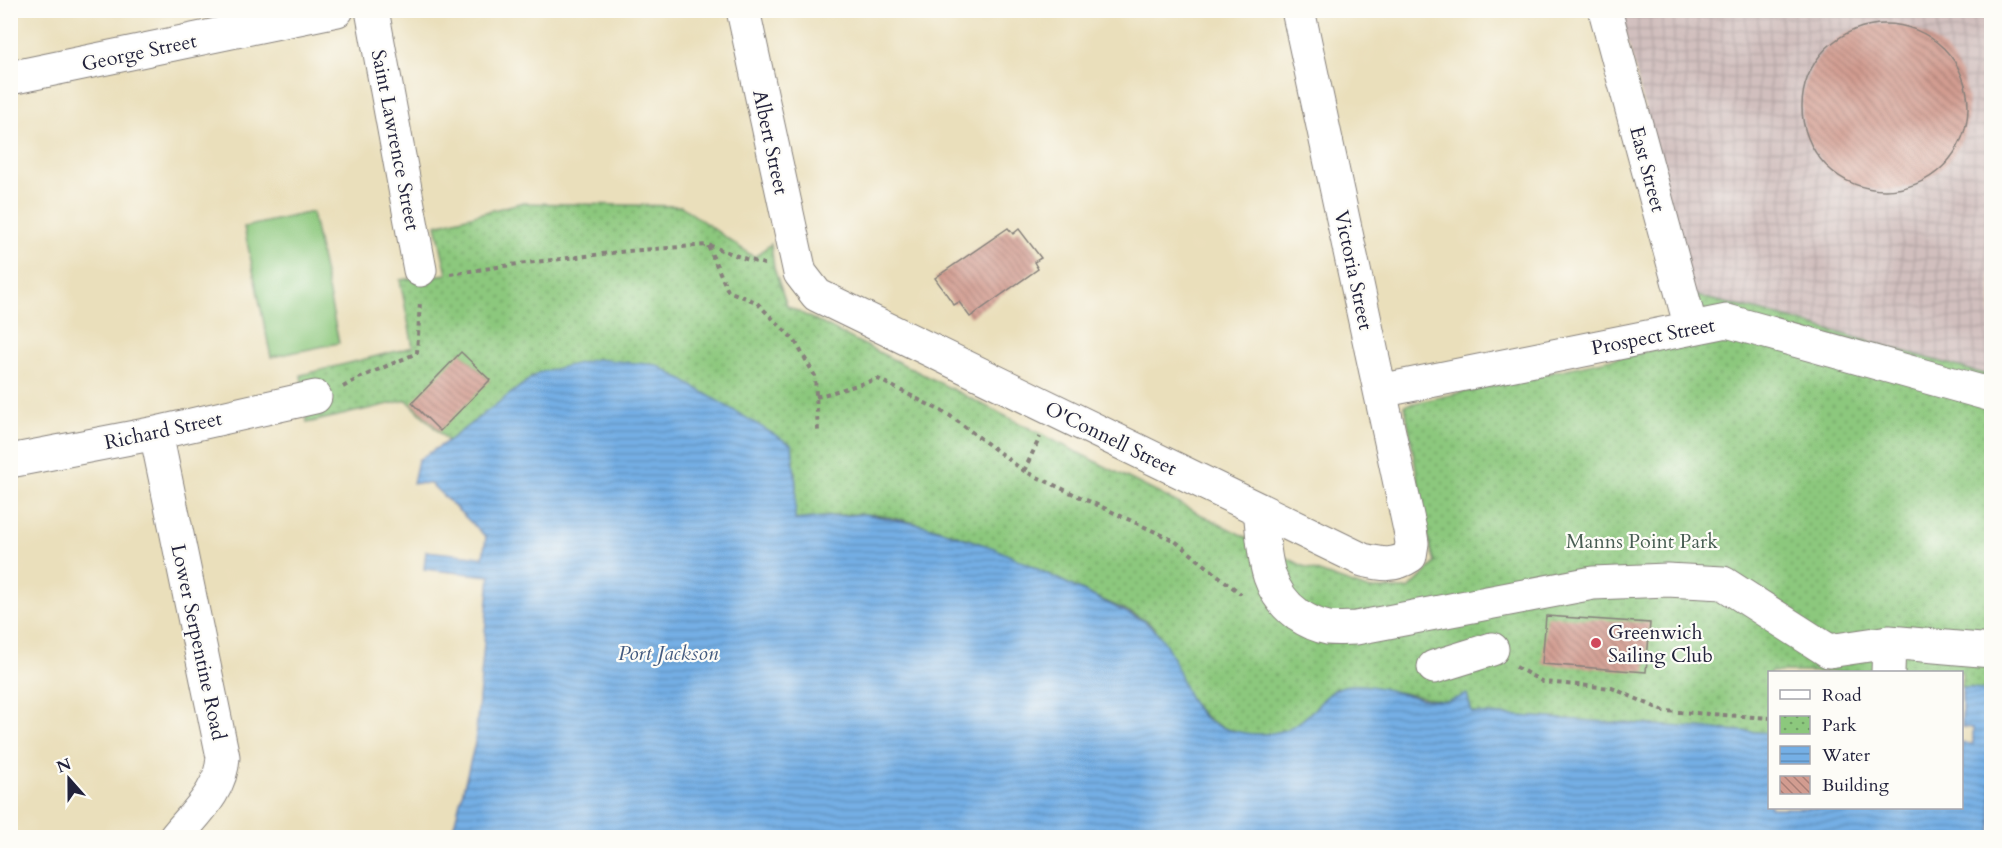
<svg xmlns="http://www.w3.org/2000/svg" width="2002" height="848" font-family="Cardo,serif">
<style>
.industrial{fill:url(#industrial-grid)}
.grass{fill:#8cc87d;stroke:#57755c;stroke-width:1.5}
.park{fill:url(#park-dots);stroke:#57755c;stroke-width:1.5}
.water{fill:url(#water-rules);stroke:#4c6890;stroke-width:1.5}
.building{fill:url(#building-back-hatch)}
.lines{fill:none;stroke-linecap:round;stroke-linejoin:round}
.minor-casing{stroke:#86807b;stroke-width:35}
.path{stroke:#86807b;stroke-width:4;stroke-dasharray:4.5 4.5;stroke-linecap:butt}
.minor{stroke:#fff;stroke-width:33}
.poi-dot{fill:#d1495b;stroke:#fdfcf7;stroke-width:2}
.labels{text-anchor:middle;stroke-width:4.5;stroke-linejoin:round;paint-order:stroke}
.street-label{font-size:20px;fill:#22223b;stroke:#fdfcf7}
.park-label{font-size:20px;fill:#475c52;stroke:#fdfcf7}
.poi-label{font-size:20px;fill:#22223b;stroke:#fdfcf7;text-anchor:start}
.water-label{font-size:21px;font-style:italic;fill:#435a7f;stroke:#fdfcf7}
</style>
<defs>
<pattern id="industrial-grid" width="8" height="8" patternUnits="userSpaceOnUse" patternTransform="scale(1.5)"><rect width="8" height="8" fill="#d1bfbe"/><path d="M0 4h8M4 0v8" fill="none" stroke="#b3a4a4"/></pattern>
<pattern id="park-dots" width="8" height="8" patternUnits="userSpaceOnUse" patternTransform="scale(1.5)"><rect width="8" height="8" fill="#8cc87d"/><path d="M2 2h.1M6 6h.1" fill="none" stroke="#72a268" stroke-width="1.8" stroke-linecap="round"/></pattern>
<pattern id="water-rules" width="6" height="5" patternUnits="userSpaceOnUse" patternTransform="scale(1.5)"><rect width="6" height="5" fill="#75afe5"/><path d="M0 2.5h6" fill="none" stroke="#608ebb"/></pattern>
<pattern id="building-back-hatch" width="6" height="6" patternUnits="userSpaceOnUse" patternTransform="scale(1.5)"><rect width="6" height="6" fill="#d29c90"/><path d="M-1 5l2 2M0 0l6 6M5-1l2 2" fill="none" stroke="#aa7f77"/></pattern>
</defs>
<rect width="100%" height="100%" fill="#fdfcf7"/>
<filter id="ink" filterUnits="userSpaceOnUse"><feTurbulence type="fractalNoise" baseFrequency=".0167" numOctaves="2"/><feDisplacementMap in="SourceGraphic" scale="12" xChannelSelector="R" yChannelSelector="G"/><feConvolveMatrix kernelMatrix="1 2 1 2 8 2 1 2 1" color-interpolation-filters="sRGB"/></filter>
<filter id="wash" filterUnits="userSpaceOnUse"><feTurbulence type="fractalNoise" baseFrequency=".008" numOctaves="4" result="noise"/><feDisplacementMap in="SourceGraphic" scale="24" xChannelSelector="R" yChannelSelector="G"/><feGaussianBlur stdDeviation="1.35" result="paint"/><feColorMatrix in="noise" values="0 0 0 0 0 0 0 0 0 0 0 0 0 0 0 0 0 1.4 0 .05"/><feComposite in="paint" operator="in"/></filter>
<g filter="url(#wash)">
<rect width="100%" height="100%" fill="#eadfbb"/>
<path class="industrial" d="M1620,11H1991V376L1772,314L1692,295Z"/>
<path class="grass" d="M312,212L339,343L271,357L244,227Z"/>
<path class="park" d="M520,203L681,206L754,257L771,244L774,268L787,306L1305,567L1367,589H1409L1435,563L1427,533L1405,405L1684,343L1692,295L1772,314L1991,376V693L1975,688H1962V672H1770L1769,733L1472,713L1467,695L1447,702L1388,690L1336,688C1325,696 1319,705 1310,714C1289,733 1265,738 1238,732C1191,721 1186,689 1167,651C1163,643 1160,633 1154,627C1133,610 1104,602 1081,590C1027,563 975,537 916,523C899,519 880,514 862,514C840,514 817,518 794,520L796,485L792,445L538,373L448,441L407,400L307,423L301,375L413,347L400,280L447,274L436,225Z"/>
<path class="water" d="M596,359L657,365L792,445L796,485L795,520L864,514L927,526L994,548L1144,621C1182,647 1175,692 1206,719C1216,727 1232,731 1245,733C1270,737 1293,731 1311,712C1324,700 1332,686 1351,685C1383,683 1413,702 1445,701C1452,701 1460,697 1467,694L1472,713L1769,733L1770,808H1962V743L1973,744V728L1962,727V688H1975L1991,693V837H451L475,743L490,576L424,569L426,551L483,557L486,537L431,484L413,483L418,460L448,441L538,373Z"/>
<g id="blocks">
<path class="building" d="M1802 107a83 83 0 1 1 166 0a83 83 0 1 1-166 0Z
M1991,154L1992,198H1991L1988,188L1989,160Z
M1008,228L1013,234L1019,229L1041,258L1034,262L1038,269L970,317L959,302L954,305L935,278Z
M461,352L490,380L440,431L412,403Z
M1546,616L1650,623L1646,672L1542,664Z"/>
</g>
</g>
<g filter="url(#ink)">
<use href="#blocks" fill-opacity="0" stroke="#86807b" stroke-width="1.5"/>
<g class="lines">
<defs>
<path id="minor" d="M372,10L420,270
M743,10L800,273L817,295L1363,560C1381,564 1394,567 1410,556L1412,543L1410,530L1298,10
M1605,10L1691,328
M10,78L337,10
M1380,391L1727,321L1992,395
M156,433L223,757C221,792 196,812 175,838
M10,461L156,433L315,397
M1260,510C1265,550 1262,589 1298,615C1307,621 1318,626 1328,628C1337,629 1347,628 1356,628L1593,583L1667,580L1723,583L1829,651L1889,642L1992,651
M1434,667L1492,649
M1888,672L1889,642"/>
</defs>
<use href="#minor" class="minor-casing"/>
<path class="path" d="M708,246L728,291L756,302L795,341L815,376L818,432
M450,274L518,264L628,251L708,245L746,259L768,265
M343,387L359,378L417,353L420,301
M816,397L878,379L949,415L1024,471L1175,541L1241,594
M1024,471L1040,437
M1516,667L1543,682L1612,688L1664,711L1770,718"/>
<use href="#minor" class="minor"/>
</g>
</g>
<circle class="poi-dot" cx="1596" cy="643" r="6"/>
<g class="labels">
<g class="street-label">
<text transform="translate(139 52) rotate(-12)" y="7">George Street</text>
<text transform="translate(396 140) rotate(79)" y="7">Saint Lawrence Street</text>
<text transform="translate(771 142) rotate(78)" y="7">Albert Street</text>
<text transform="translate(1648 169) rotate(75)" y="7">East Street</text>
<text transform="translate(1354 270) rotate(78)" y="7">Victoria Street</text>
<text transform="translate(1653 336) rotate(-11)" y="7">Prospect Street</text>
<text transform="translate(163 430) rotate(-12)" y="7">Richard Street</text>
<text transform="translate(1111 438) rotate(26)" y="7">O'Connell Street</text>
<text transform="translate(199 642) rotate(78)" y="7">Lower Serpentine Road</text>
</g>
<g class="park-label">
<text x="1642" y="548">Manns Point Park</text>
</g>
<g class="poi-label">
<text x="1608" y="639">Greenwich<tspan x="1608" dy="23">Sailing Club</tspan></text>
</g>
<g class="water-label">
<text x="668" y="660">Port Jackson</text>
</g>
</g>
<rect width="2002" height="848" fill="none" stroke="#fdfcf7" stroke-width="36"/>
<rect x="1768" y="671" width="195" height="138" fill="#fdfcf7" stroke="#a5a5ac" stroke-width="1.5"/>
<rect x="1780" y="690" width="30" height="9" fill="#ffffff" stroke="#a5a5ac" stroke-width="1.5"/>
<text x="1822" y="701" font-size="18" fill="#22223b">Road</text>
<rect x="1780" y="716" width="30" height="18" fill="url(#park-dots)" stroke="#a5a5ac" stroke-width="1.5"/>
<text x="1822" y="731" font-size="18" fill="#22223b">Park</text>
<rect x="1780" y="746" width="30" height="18" fill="url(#water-rules)" stroke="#a5a5ac" stroke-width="1.5"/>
<text x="1822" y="761" font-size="18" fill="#22223b">Water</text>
<rect x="1780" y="776" width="30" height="18" fill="url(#building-back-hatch)" stroke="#a5a5ac" stroke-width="1.5"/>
<text x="1822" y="791" font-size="18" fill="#22223b">Building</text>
<g transform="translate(69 779) rotate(339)" stroke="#fdfcf7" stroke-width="4.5" paint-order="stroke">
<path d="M0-4.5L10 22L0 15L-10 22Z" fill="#22223b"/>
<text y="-9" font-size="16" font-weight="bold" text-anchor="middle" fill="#22223b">N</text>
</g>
</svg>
